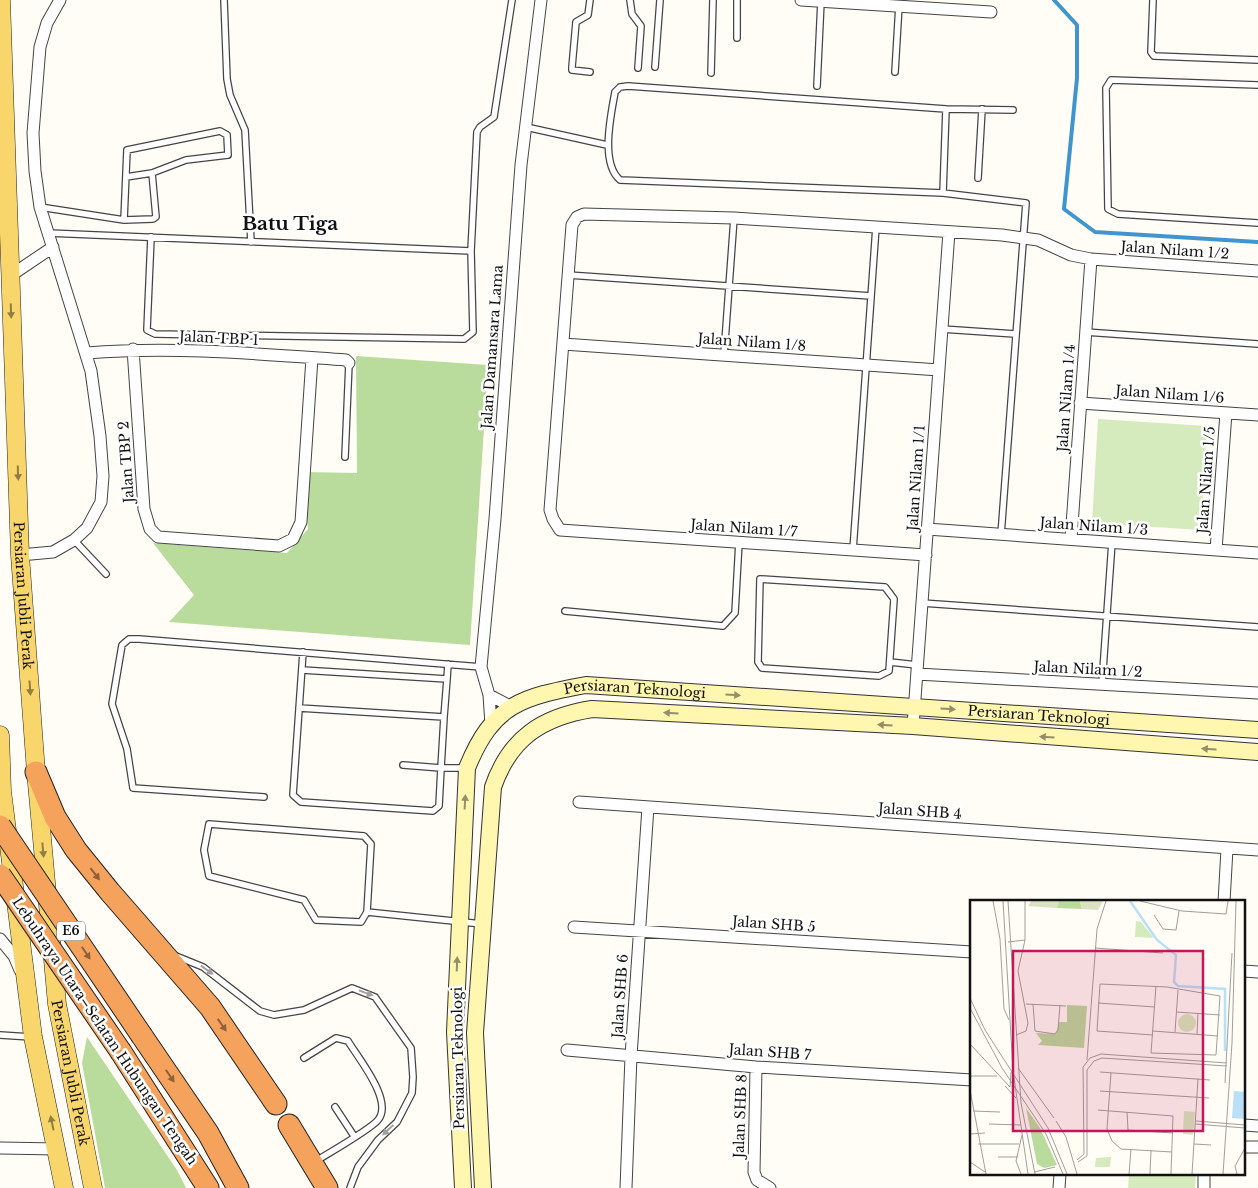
<svg xmlns="http://www.w3.org/2000/svg" width="1258" height="1188" font-family="'Libre Baskerville',serif">
<style>
.green{fill:#d5ebbd}
.forest{fill:#b9dc9c}
.lines{fill:none;stroke-linecap:round;stroke-linejoin:round}
.stream{stroke:#3f96cf;stroke-width:4}
.lane-casing{stroke:#444;stroke-width:8}
.street-casing{stroke:#444;stroke-width:13}
.secondary-casing{stroke:#333;stroke-width:18}
.primary-casing{stroke:#222;stroke-width:19}
.highway-casing{stroke:#222;stroke-width:23}
.lane{stroke:#fff;stroke-width:5.5}
.street{stroke:#fff;stroke-width:11}
.secondary{stroke:#fff6b0;stroke-width:16}
.primary{stroke:#f9d66b;stroke-width:18}
.highway{stroke:#f5a25d;stroke-width:21}
.highway-bridge-casing{stroke:#222;stroke-width:23;stroke-linecap:butt}
.highway-bridge{stroke:#f5a25d;stroke-width:21}
.oneway{fill:#917d42}
.oneway2{fill:#948f68}
.oneway3{fill:#8e613b}
.oneway4{fill:#a0a0a0}
.labels{text-anchor:middle;stroke-width:5;stroke-linejoin:round;paint-order:stroke}
.shield{fill:#fff;stroke:#585858;stroke-width:1}
.shield-label{font-size:12px;font-weight:bold;fill:#111}
.street-label{font-size:14px;fill:#111;stroke:#fff}
.district-label{font-size:19px;font-weight:bold;fill:#111;stroke:#fff}
.inset-river{fill:none;stroke:#b9e0f7;stroke-width:2.5}
.inset-road{fill:none;stroke:#a09f9a;stroke-width:1}
.view{fill:#c2185b;fill-opacity:0.15;stroke:#c2185b;stroke-width:2.5}
.inset-edge{fill:none;stroke:#111;stroke-width:2.5}
</style>
<rect width="100%" height="100%" fill="#fffdf5"/>
<path class="green" d="M1098,419L1207,426L1201,530L1092,523Z
M1129,1174H1196L1195,1188H1128Z"/>
<path class="forest" d="M356,356L488,365L470,645L169,622L194,595L153,543L287,553L308,529L304,472L357,473Z
M87,1037L177,1170L186,1188H105L82,1063Z"/>
<g class="lines">
<path class="stream" d="M1054,0L1077,25V78L1064,209L1095,232L1258,242"/>
<defs>
<path id="lane" d="M224,0L227,79L230,95L245,130L251,242
M630,0L632,14L641,26L638,68
M737,0V38
M1153,0L1151,52L1154,56L1258,60
M655,67L660,0
M590,72L572,70V67L576,22L588,15L590,0
M895,72L899,5
M711,73L713,0
M1258,85L1111,80L1106,88L1108,209L1118,214L1258,223
M817,86L821,1
M946,109L943,193L620,180C600,163 611,115 615,92L620,87L628,86L946,109L1013,110
M526,127L607,145
M978,178L982,109
M943,193L1026,203L1001,535
M40,207L124,220L127,150L220,131L227,135L228,155L186,160L152,173L126,177
M124,220L153,219L156,217L152,173
M48,233L471,251
M151,237L147,330L155,334L464,339L473,332L471,251L477,132L480,127L494,117L512,0
M568,275L871,296
M942,329L1015,334
M1085,332L1258,344
M724,355L734,218
M345,457L349,363
M74,540L106,574
M853,550L876,227
M760,579L885,587L894,599L889,671L879,676L762,668L758,662Z
M922,603L1258,627
M565,611L723,626L735,613L739,542
M303,652L293,795L301,802L433,811L439,806L441,768H466
M890,662L917,665
M302,670L447,679L444,717
M447,679L448,664
M1102,684L1112,542
M299,708L444,717L441,768L403,765
M264,797L133,788L127,749L112,704L122,645L129,639H139L481,667
M209,824L364,836L371,844L367,912L361,922L316,920L304,900L209,876L204,850Z
M367,912L482,924
M176,956L203,967L260,1011L274,1015L304,1010L352,988L375,997L411,1048L413,1077L412,1093L397,1122L378,1140L358,1167L350,1188
M0,1035L31,1037
M304,1058L336,1038L348,1041C358,1058 394,1101 378,1120C371,1129 329,1153 316,1161
M335,1107L354,1136"/>
<path id="street" d="M801,0L991,12
M10,276L53,247
M563,344L939,370
M133,349L144,509L150,529L158,537L279,546L293,539L301,522L312,358
M87,353C173,346 261,354 346,360L349,363
M1080,403L1258,415
M927,529L1258,553
M1071,539L1091,259
M1216,550L1226,413
M20,555L53,552L74,540L87,528L101,502L103,476L100,436L91,371L40,207L35,171L33,133L40,47L47,23L60,0
M926,555L560,530L553,519L550,510L572,225L577,217L584,214L734,218L1002,235L1038,240L1071,255L1091,259L1258,271
M917,674L1258,693
M489,695L510,706
M491,725L489,695L481,667L495,519L521,165L541,0
M913,726L949,232
M579,802L1258,850
M1224,902L1227,849
M574,927L972,952
M0,939L14,956L20,970
M1244,971L1258,972
M567,1050L756,1067L972,1080
M756,1067L754,1172L757,1180L770,1188
M1244,1125L1258,1126
M1244,1147H1258
M0,1148L58,1149
M626,1188L631,1056L648,807
M1059,1188L1060,1174
M1204,1188V1174"/>
<g id="secondary">
<path id="s1" d="M463,1188L455,1032L467,768C493,704 521,697 586,685L1258,730"/>
<path d="M483,1188L475,1033L493,787C510,738 542,717 592,709L913,726L1258,752"/>
</g>
<g id="primary">
<path id="s2" d="M1,0L20,555L36,772L57,1004L93,1188"/>
<path d="M0,735L2,791L33,1037L64,1188"/>
</g>
<path id="highway" d="M36,772L55,817L76,850L110,892L210,1007L276,1104
M142,1036L208,1133L238,1188
M121,1052L208,1188
M289,1125L327,1188"/>
</defs>
<use href="#lane" class="lane-casing"/>
<use href="#street" class="street-casing"/>
<use href="#secondary" class="secondary-casing"/>
<use href="#primary" class="primary-casing"/>
<use href="#highway" class="highway-casing"/>
<use href="#lane" class="lane"/>
<use href="#street" class="street"/>
<use href="#secondary" class="secondary"/>
<use href="#primary" class="primary"/>
<use href="#highway" class="highway"/>
<defs>
<path id="highway-bridge" d="M0,826L142,1036
M0,875L121,1052"/>
</defs>
<use href="#highway-bridge" class="highway-bridge-casing"/>
<use href="#highway-bridge" class="highway-bridge"/>
</g>
<defs><path id="oneway-solid" d="M-6-.8H1V-3.2L6.5 0L1 3.2V.8H-6Z" transform="scale(1.25)"/></defs>
<g class="oneway">
<use href="#oneway-solid" transform="translate(11 311) rotate(88)"/>
<use href="#oneway-solid" transform="translate(18 473) rotate(88)"/>
<use href="#oneway-solid" transform="translate(30 688) rotate(86)"/>
<use href="#oneway-solid" transform="translate(43 850) rotate(85)"/>
<use href="#oneway-solid" transform="translate(52 1123) rotate(-102)"/>
</g>
<g class="oneway2">
<use href="#oneway-solid" transform="translate(733 695) rotate(4)"/>
<use href="#oneway-solid" transform="translate(948 709) rotate(4)"/>
<use href="#oneway-solid" transform="translate(671 713) rotate(-177)"/>
<use href="#oneway-solid" transform="translate(885 725) rotate(-177)"/>
<use href="#oneway-solid" transform="translate(1047 737) rotate(-176)"/>
<use href="#oneway-solid" transform="translate(1209 749) rotate(-176)"/>
<use href="#oneway-solid" transform="translate(465 802) rotate(-87)"/>
<use href="#oneway-solid" transform="translate(457 964) rotate(-88)"/>
</g>
<g class="oneway3">
<use href="#oneway-solid" transform="translate(95 874) rotate(52)"/>
<use href="#oneway-solid" transform="translate(86 953) rotate(56)"/>
<use href="#oneway-solid" transform="translate(222 1025) rotate(55)"/>
<use href="#oneway-solid" transform="translate(170 1076) rotate(56)"/>
</g>
<g class="oneway4">
<use href="#oneway-solid" transform="translate(207 970) rotate(36)"/>
<use href="#oneway-solid" transform="translate(366 993) rotate(20)"/>
<use href="#oneway-solid" transform="translate(388 1130) rotate(137)"/>
</g>
<g class="labels">
<rect class="shield" x="57" y="921.5" width="28" height="19" rx="4"/>
<g class="shield-label">
<text x="71" y="935">E6</text>
</g>
<g class="street-label">
<text transform="translate(1175 250) rotate(4)" y="5">Jalan Nilam 1/2</text>
<text transform="translate(219 338) rotate(3)" y="5">Jalan TBP 1</text>
<text transform="translate(752 342) rotate(4)" y="5">Jalan Nilam 1/8</text>
<text transform="translate(492 347) rotate(-86)" y="5">Jalan Damansara Lama</text>
<text transform="translate(1170 394) rotate(4)" y="5">Jalan Nilam 1/6</text>
<text transform="translate(1066 398) rotate(-86)" y="5">Jalan Nilam 1/4</text>
<text transform="translate(126 462) rotate(-94)" y="5">Jalan TBP 2</text>
<text transform="translate(916 478) rotate(-86)" y="5">Jalan Nilam 1/1</text>
<text transform="translate(1206 480) rotate(-86)" y="5">Jalan Nilam 1/5</text>
<text transform="translate(1094 526) rotate(4)" y="5">Jalan Nilam 1/3</text>
<text transform="translate(744 528) rotate(4)" y="5">Jalan Nilam 1/7</text>
<text dy="5" stroke="none"><textPath href="#s2" startOffset="596">Persiaran Jubli Perak</textPath></text>
<text transform="translate(1088 669) rotate(3)" y="5">Jalan Nilam 1/2</text>
<text dy="5" stroke="none"><textPath href="#s1" startOffset="624">Persiaran Teknologi</textPath></text>
<text dy="5" stroke="none"><textPath href="#s1" startOffset="1029">Persiaran Teknologi</textPath></text>
<text transform="translate(920 811) rotate(4)" y="5">Jalan SHB 4</text>
<text transform="translate(774 924) rotate(4)" y="5">Jalan SHB 5</text>
<text transform="translate(620 996) rotate(-86)" y="5">Jalan SHB 6</text>
<text transform="translate(105 1031) rotate(56)" y="5">Lebuhraya Utara–Selatan Hubungan Tengah</text>
<text transform="translate(770 1052) rotate(4)" y="5">Jalan SHB 7</text>
<text transform="translate(458 1058) rotate(-91)" y="5">Persiaran Teknologi</text>
<text dy="5" stroke="none"><textPath href="#s2" startOffset="1076">Persiaran Jubli Perak</textPath></text>
<text transform="translate(740 1116) rotate(-88)" y="5">Jalan SHB 8</text>
</g>
<g class="district-label">
<text x="290" y="230">Batu Tiga</text>
</g>
</g>
<g transform="translate(970 900)">
<rect width="275" height="275" fill="#fffdf5"/>
<path d="M166,21L171,22L184,38L165,37ZM208 123a9 9 0 1 1 18 0a9 9 0 1 1-18 0ZM214,211L225,212L223,235L213,234ZM141,257L140,267H125L126,258Z" fill="#d5ebbd"/>
<path d="M88,1H110L112,9L87,8ZM97,105L117,106L114,148L68,145L72,141L66,133L86,134L89,122H97ZM56,208L70,228L87,265L74,268L67,264Z" fill="#b9dc9c"/>
<path d="M61,1H88L89,3L87,8L58,6ZM110,1H133L128,10L112,9Z" fill="#d9e3c4"/>
<path d="M264,191L275,192V219L262,218Z" fill="#b9e0f7"/>
<path class="inset-river" d="M160,1L187,40L206,55L204,82L208,86L255,89V151"/>
<path class="inset-road" d="M23,1L30,39L34,109L39,120M33,1L43,171L58,274M38,1L51,203L65,274M170,1L212,11L256,14L258,1M184,15L193,29L206,30L209,11M38,42L55,40M125,48L193,53M0,98L15,130L78,228L97,274M128,103L185,107M56,104L96,106M63,104L65,131L85,134L88,130L90,105M0,108L32,168L76,234L93,274M206,112L250,115M183,131L248,136M205,132L208,90M227,134L228,113M46,135L56,131L58,123L48,71L55,40V1M0,144L40,187L41,172M181,153L246,155L250,96L197,87L130,84L127,131L183,135M181,153L186,86M117,160L127,29L136,1M48,168L84,218M130,172L240,180M141,173L137,229L142,241L151,249L202,252M0,176H27M255,183L262,53M35,186L46,198M0,190L16,274M130,191L239,198M128,210L203,216L201,274M3,211L30,212M157,212L158,230L203,233M86,221L96,237L107,274M226,221L275,225M19,224L51,225M225,224L275,228M0,234L15,233M8,244H49M224,244L241,245M28,257H48M107,260L114,254L113,167L120,158L131,154L257,163M0,262L15,272M108,262L117,256V170L124,161L132,158L257,166M64,272L85,267M51,274L46,261L52,235M159,274L161,249M180,274L181,250M222,274L228,179M253,274L262,143L266,1M267,274L265,266L275,248"/>
<path class="view" d="M43,51H233V231H43Z"/>
<rect width="275" height="275" class="inset-edge"/>
</g>
</svg>
